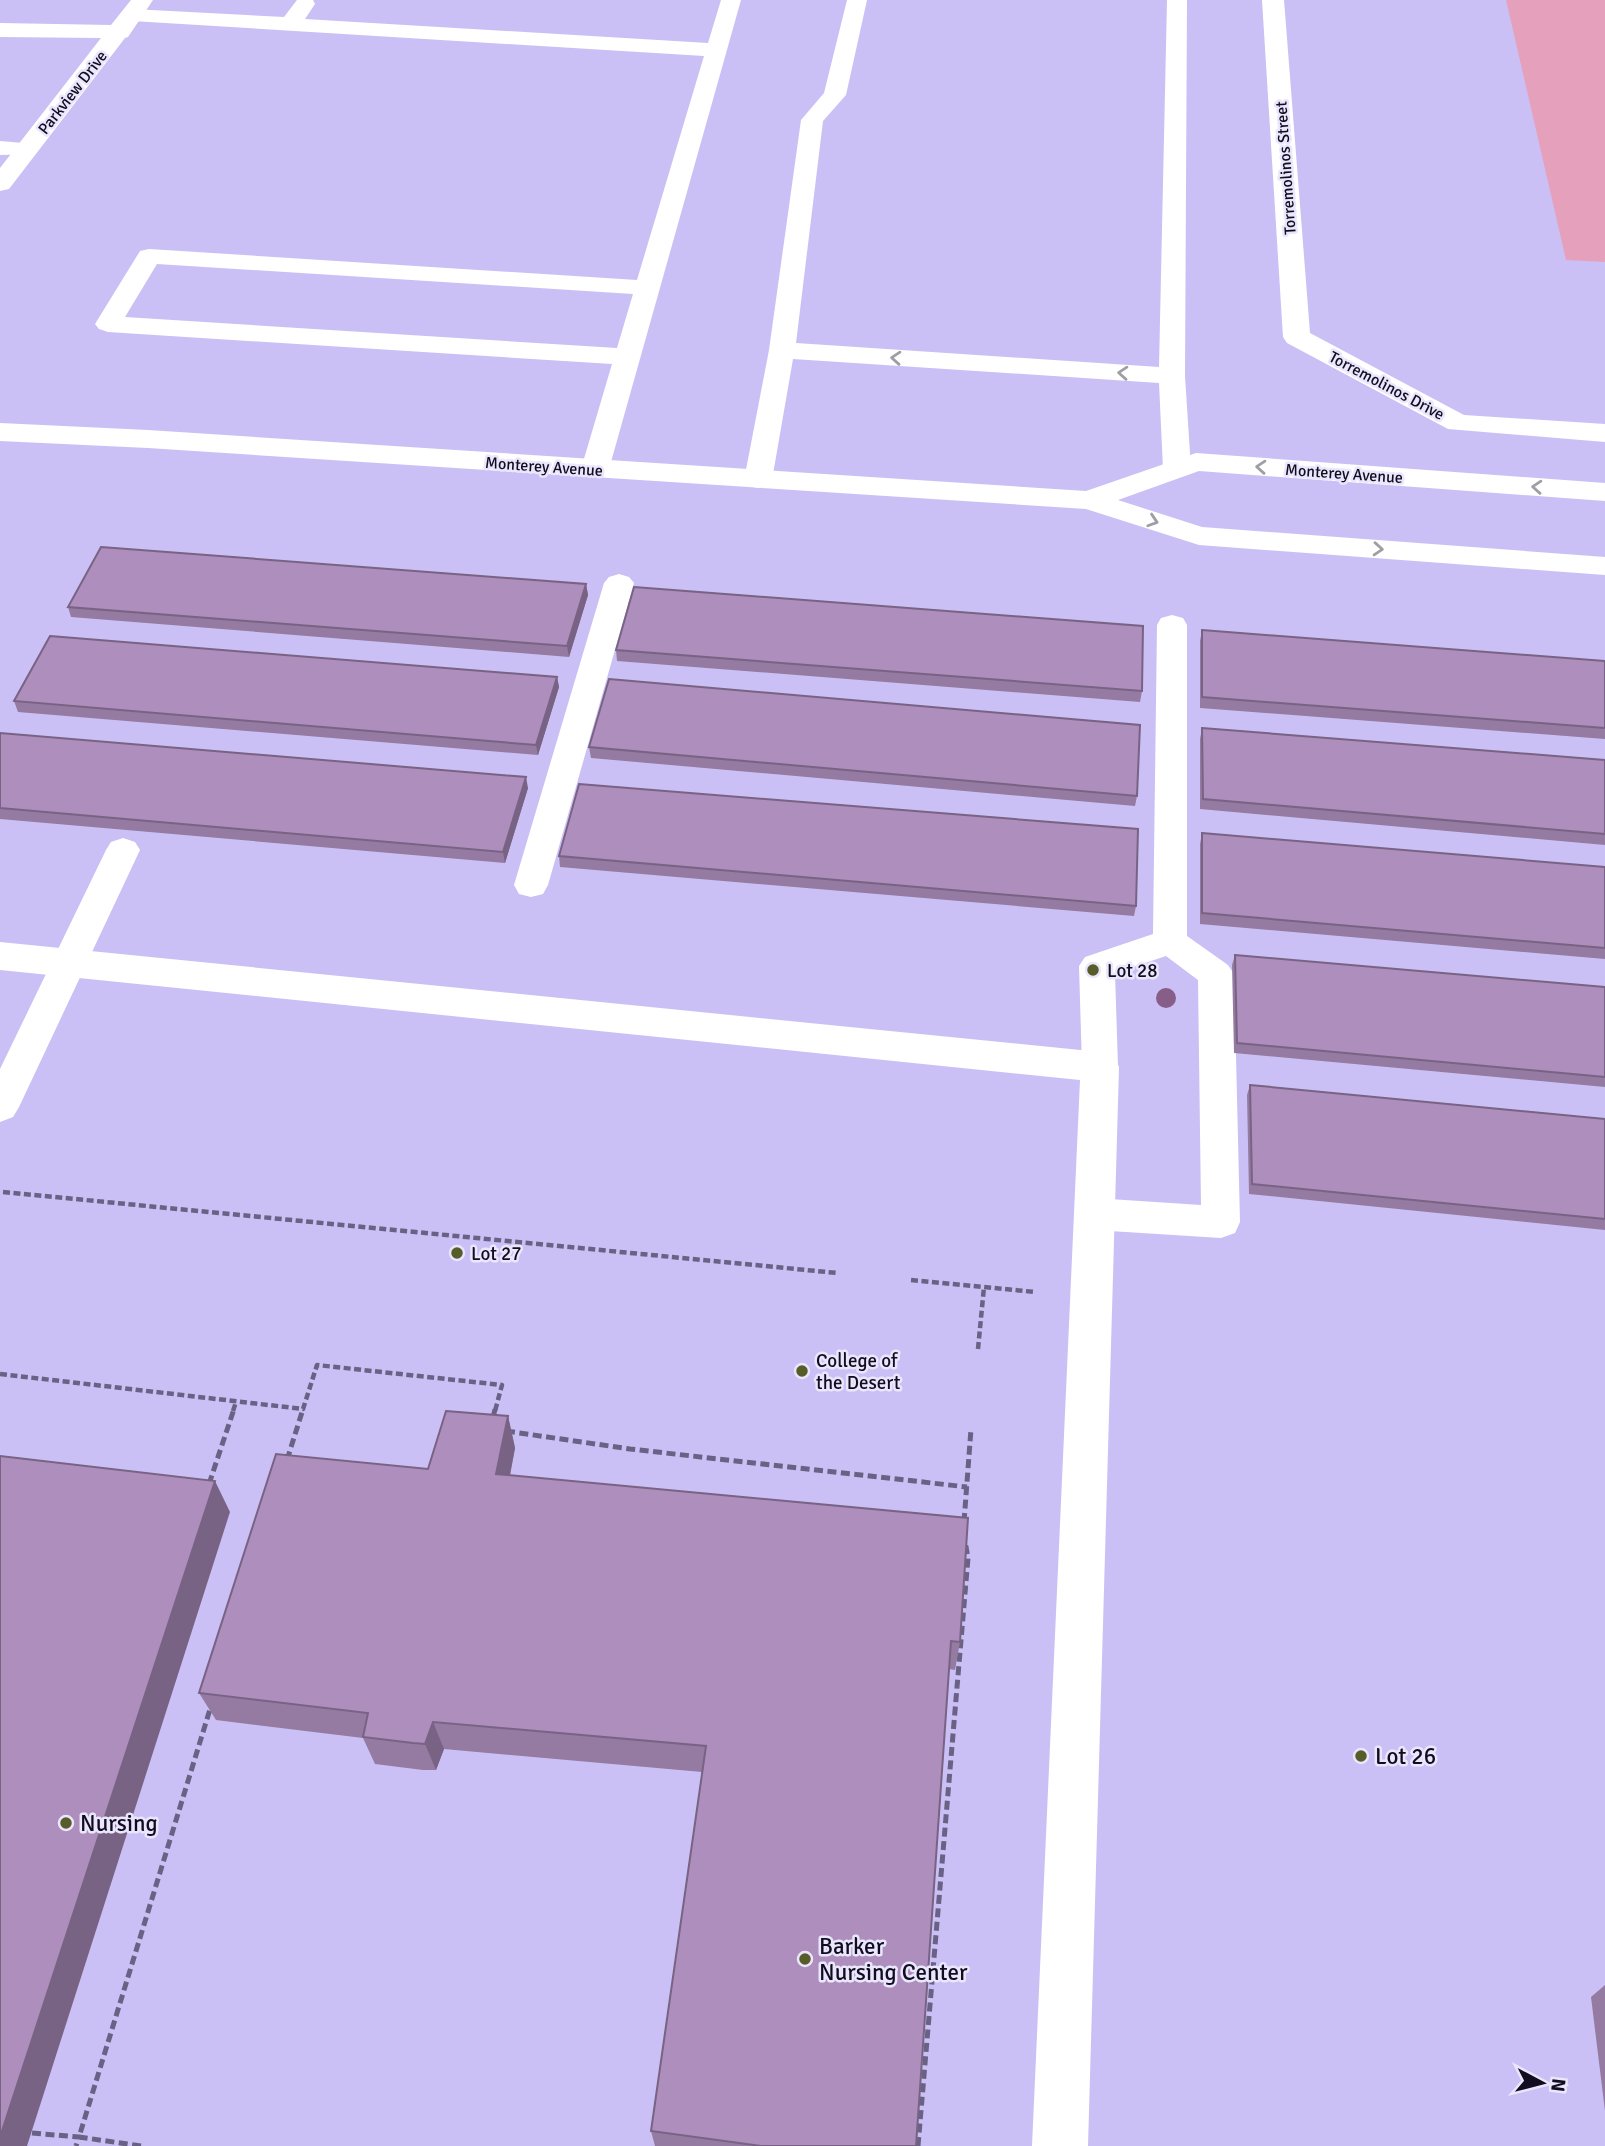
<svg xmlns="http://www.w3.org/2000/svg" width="1605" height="2146" font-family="Signika,sans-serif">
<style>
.green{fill:#e5a1bc}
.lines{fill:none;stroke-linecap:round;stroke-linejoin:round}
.path-far1{stroke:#6a6285;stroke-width:4.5;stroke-dasharray:7 3.5;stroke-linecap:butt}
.path{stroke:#6a6285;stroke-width:5;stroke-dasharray:9 4.5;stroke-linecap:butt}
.service{fill:#fff;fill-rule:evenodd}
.minor{fill:#fff;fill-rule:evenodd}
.primary{fill:#fff;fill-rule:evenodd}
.tree{fill:#875e88}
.wall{fill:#957aa2}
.shaded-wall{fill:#796384}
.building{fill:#ad8ebc;stroke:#796384;stroke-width:2}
.oneway{stroke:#a09ea5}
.poi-dot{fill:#575c2a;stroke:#eae6fc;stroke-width:2.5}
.labels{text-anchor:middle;stroke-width:5;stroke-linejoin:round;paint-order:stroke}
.far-street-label{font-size:16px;fill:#110c1f;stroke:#eae6fc}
.poi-label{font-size:19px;fill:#110c1f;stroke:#eae6fc;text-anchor:start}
.near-poi-label{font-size:23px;fill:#110c1f;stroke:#eae6fc;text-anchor:start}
</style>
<rect width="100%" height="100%" fill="#cbc0f5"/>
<path class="green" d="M1506,0H1605V262L1566,260Z"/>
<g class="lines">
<path class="path-far1" d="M3,1192L837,1273
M911,1280L1035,1292
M978,1349L984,1287
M0,1374L303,1409L317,1365L502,1385L495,1411
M233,1411L236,1402"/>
<path class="path" d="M493,1418L495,1409
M506,1431L630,1449L967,1487
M287,1460L303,1409
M209,1484L234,1409
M964,1522L971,1429
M32,2133L79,2137L76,2146
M141,2146L79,2137L211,1706
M918,2146L968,1558L965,1541"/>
<path class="service" d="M297,0H313L315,4L305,19L708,43L721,0H741L609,469L605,475L595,477L585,475L581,469L612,364L108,332L99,329L95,324L140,251L149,249L637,280L704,56L132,21L125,19L122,15L125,11L132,9L284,17ZM157,264L633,294L617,348L125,317Z
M847,0H867L846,95L823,121L796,343L1159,367L1167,0H1187L1185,376L1191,469L1187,475L1177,477L1167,475L1163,469L1159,383L793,359L772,480L768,486L758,488L748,486L744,480L769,350L801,120L824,93Z
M0,141L35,144L38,149L35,154L0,155Z
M619,574L629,577L634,583L548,885L543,894L531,897L519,894L514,885L604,583L609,577Z
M1172,615L1183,618L1187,625V936L1228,965L1234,974L1240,1222L1235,1233L1221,1238L1094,1230L1080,1225L1075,1214L1080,1203L1094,1198L1201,1205L1198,980L1166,956L1115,973L1118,1067L1113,1077L1100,1081L1087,1077L1082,1067L1079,966L1085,957L1153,934L1157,625L1161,618Z
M123,838L135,842L140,850L19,1107L13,1117L0,1122V1069L106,850L111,842Z"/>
<path class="minor" d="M131,0H153L128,37L125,38L9,189L0,191V168L101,38L0,37V23L111,25Z
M1262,0H1284L1310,333L1464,415L1605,424V442L1448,429L1287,343L1283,337Z
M0,942L1100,1052L1114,1056L1119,1067L1088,2146H1032L1080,1080L0,970Z"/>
<path class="primary" d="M0,423L148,430L1086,491L1196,453L1605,483V501L1199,471L1118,500L1202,527L1605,557V575L1199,545L1086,509L148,448L0,441Z"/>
</g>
<circle class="tree" cx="1166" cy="998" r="10"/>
<path class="wall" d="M586,584L588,595L569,657L71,617L68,607Z
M1202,630L1605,661V739L1200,708V641Z
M616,650L1142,691L1140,702L617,661Z
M557,677L559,687L538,755L18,712L14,701Z
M1202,728L1605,760V845L1200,809V739Z
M0,733L528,788L505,863L0,819Z
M589,747L1137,796L1135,806L591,758Z
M1202,833L1605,867V959L1200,924V844Z
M559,856L1136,906L1134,916L560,867Z
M1235,955L1605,987V1087L1234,1053L1232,965Z
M1250,1085L1605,1119V1230L1249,1194L1247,1095Z
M508,1416L515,1448L510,1476L960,1642L955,1670L949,1669L916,2146H655L651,2131L702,1772L444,1749L436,1770H423L375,1764L363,1738L216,1720L199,1693L428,1469Z
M1605,1985V2111L1591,1997Z"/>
<path class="shaded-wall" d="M586,584L588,595L569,657L567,646Z
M557,677L559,687L538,755L536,745Z
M526,777L528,788L505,863L503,852Z
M508,1416L515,1448L504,1505L496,1474Z
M215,1481L230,1512L27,2146H0V2137Z
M433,1722L444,1749L436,1770L425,1744Z"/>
<path class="building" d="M101,547L586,584L567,646L68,607Z
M634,587L1143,626L1142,691L616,650Z
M1202,630L1605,661V728L1202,697Z
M50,636L557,677L536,745L14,701Z
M609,679L1140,725L1137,796L589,747Z
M1202,728L1605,760V834L1203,799Z
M0,733L526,777L503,852L0,808Z
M579,784L1138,829L1136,906L559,856Z
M1202,833L1605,867V948L1202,913Z
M1235,955L1605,987V1077L1237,1043Z
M1250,1085L1605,1119V1219L1252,1184Z
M446,1411L508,1416L496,1474L968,1518L960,1642L951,1641L916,2146H761L651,2131L706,1746L433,1722L425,1744L413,1743L363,1737L368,1713L199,1693L276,1454L428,1469Z
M0,1456L215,1481L0,2137Z"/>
<defs><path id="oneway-chevron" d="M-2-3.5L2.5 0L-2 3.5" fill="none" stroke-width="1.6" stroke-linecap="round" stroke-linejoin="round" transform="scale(1.75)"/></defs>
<g class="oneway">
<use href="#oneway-chevron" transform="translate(896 358) rotate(-176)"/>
<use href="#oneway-chevron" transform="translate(1123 373) rotate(-176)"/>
<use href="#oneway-chevron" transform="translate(1261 467) rotate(-176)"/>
<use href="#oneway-chevron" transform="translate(1537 487) rotate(-176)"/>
<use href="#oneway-chevron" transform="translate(1153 521) rotate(18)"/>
<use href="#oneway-chevron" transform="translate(1378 549) rotate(4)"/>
</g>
<g class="poi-dot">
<circle cx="1093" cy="970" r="7"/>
<circle cx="457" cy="1253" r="7"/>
<circle cx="802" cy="1371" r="7"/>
<circle cx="1361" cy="1756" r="7"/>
<circle cx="66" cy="1823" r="7"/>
<circle cx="805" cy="1959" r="7"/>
</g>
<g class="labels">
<g class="far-street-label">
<text transform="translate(72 92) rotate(-52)" y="6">Parkview Drive</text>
<text transform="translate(1285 168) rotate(-94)" y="6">Torremolinos Street</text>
<text transform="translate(1387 385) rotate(28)" y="6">Torremolinos Drive</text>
<text transform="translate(544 466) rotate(4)" y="6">Monterey Avenue</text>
<text transform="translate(1344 473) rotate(4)" y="6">Monterey Avenue</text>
</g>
<g class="poi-label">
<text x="1107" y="977">Lot 28</text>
<text x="471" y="1260">Lot 27</text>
<text x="816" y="1367">College of<tspan x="816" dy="22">the Desert</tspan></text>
</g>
<g class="near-poi-label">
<text x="1375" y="1764">Lot 26</text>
<text x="80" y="1831">Nursing</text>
<text x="819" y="1954">Barker<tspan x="819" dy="26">Nursing Center</tspan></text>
</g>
</g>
<g transform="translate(1542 2083) rotate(97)" stroke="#eae6fc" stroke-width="5" paint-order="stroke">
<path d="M0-5L12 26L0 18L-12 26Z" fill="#110c1f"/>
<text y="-10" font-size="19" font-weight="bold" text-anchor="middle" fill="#110c1f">N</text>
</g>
</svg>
